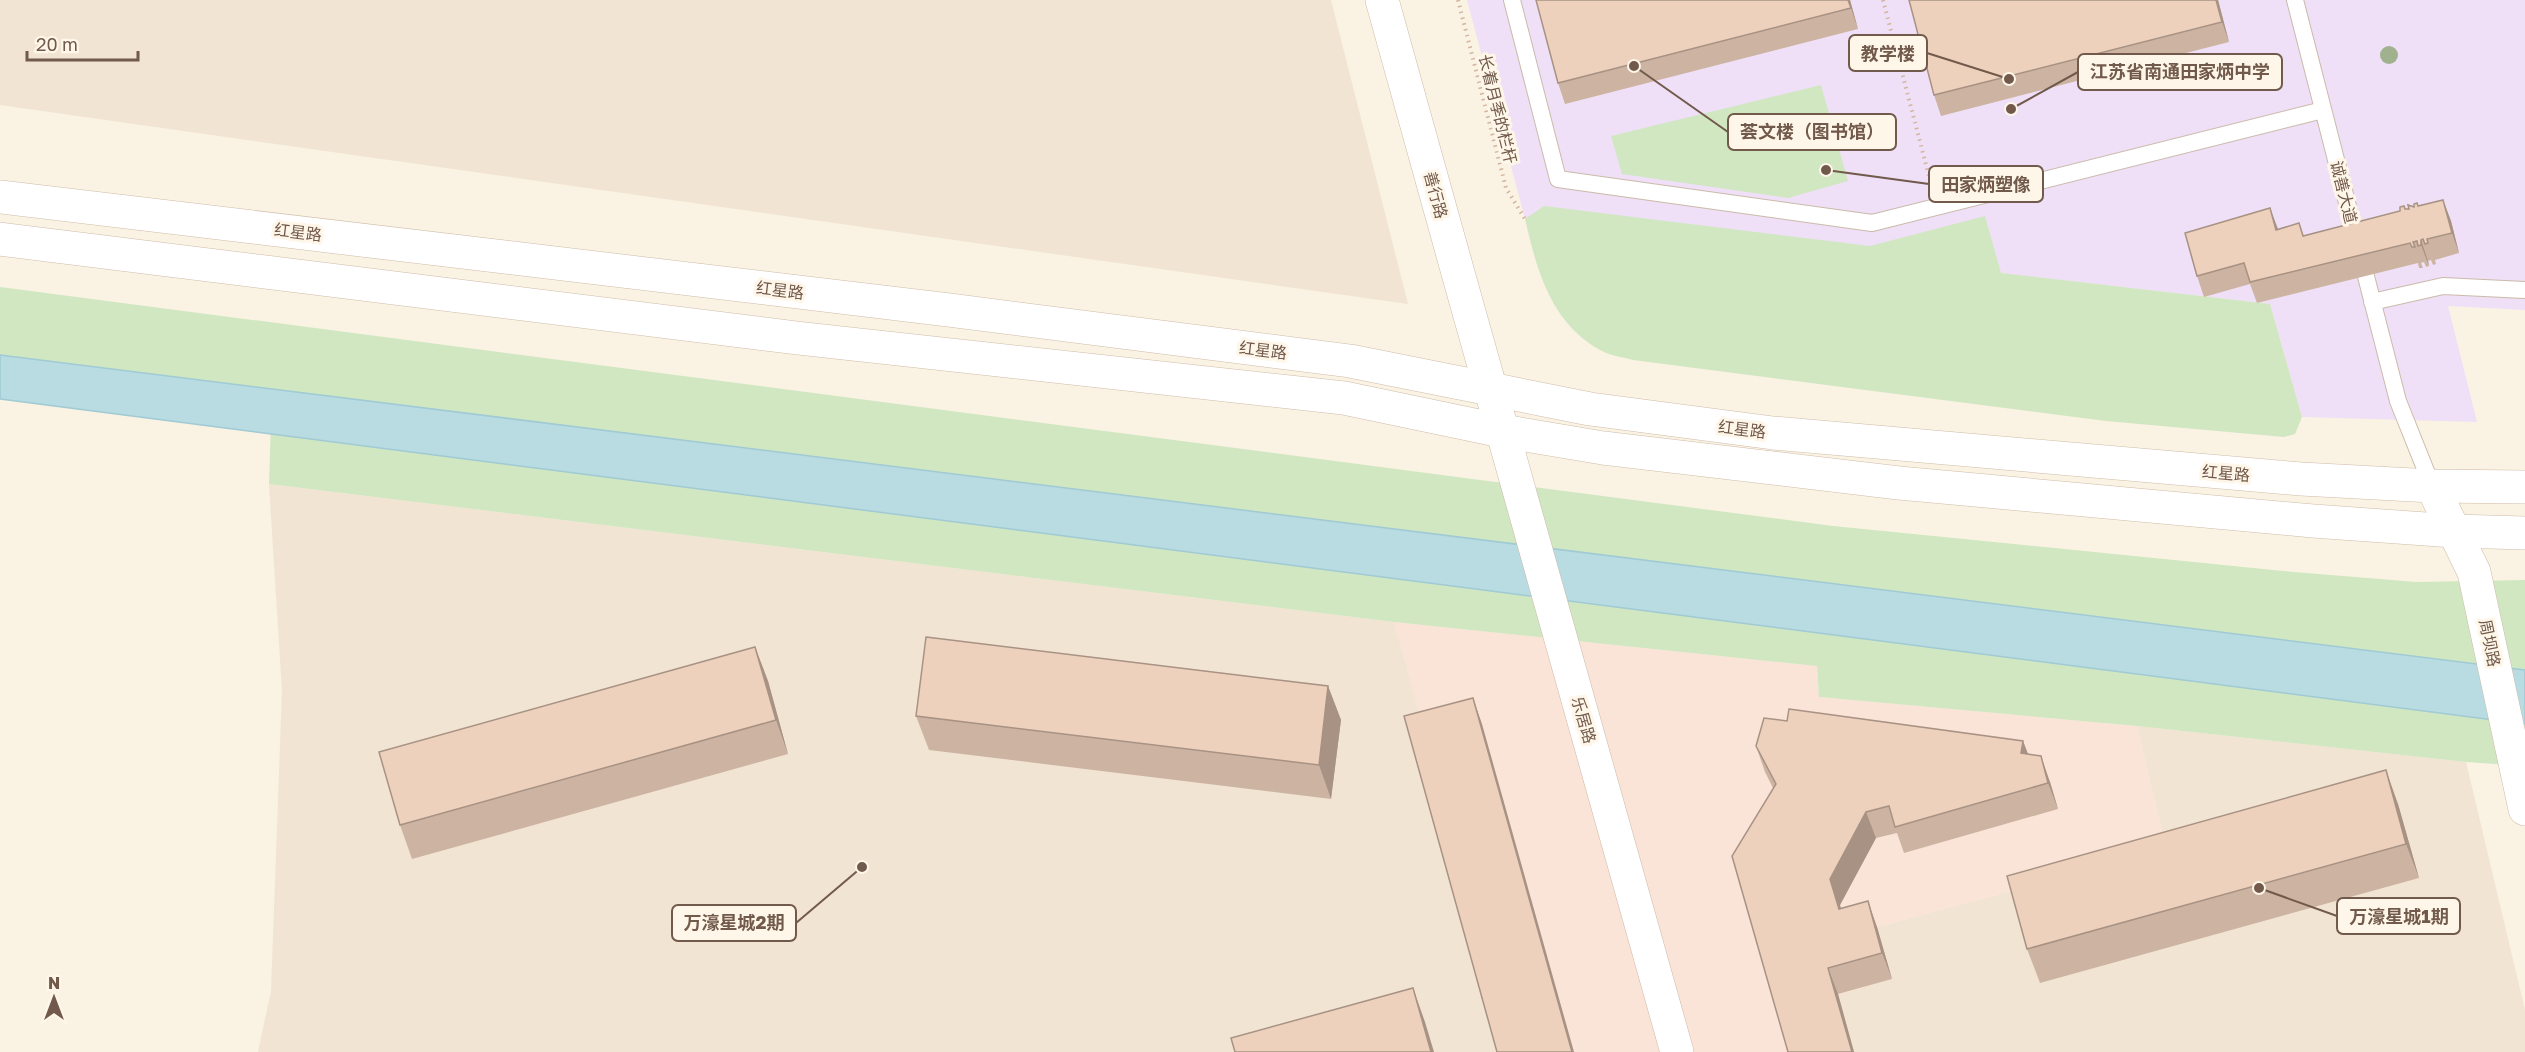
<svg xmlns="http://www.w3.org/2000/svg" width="2525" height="1052" font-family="'Golos Text','Noto Sans SC',sans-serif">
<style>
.residential{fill:#f2e4d2}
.commercial{fill:#fae3d7}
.education{fill:#efe0f7}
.green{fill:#d0e7c2}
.water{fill:#b9dbe2;stroke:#a0cad4;stroke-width:1.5}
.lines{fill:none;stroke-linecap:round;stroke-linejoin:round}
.service-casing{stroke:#cbbaaa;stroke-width:18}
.tertiary-casing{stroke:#cbbaaa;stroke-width:34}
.secondary-casing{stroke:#d0bcaa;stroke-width:34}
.path{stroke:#d3b5a0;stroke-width:4;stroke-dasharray:1.5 4.5;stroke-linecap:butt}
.service{stroke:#fff;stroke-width:16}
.tertiary{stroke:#fff;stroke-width:33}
.secondary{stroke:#fff;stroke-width:33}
.tree{fill:#9fb18d}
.wall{fill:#cdb4a2}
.shaded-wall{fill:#a79284}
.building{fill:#eed1bc;stroke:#a79284;stroke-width:1.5}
.labels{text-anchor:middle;stroke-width:6;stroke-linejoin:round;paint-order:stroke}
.street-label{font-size:16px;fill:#71594b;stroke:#fef6e8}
.leader{fill:none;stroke:#71594b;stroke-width:2}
.callout-dot{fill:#71594b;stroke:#fef6e8;stroke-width:2}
.callout{fill:#fef6e8;stroke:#71594b;stroke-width:2}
.callout-label{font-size:18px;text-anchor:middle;font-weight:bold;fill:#71594b}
</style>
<rect width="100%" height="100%" fill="#faf2e3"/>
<path class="residential" d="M0,0H1331L1408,304L0,105Z
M269,484L1394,622L1427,739L1499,1052H258L271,991L282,691Z
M2137,726L2466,762L2525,1010V1052H1854L1838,994L1892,979L1877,927L2166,849Z"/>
<path class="commercial" d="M1394,622L1817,666L1819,697L2137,726L2166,849L1877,927L1892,979L1838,995L1854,1052H1499L1426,739Z"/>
<path class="education" d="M1467,0H2525V310L2448,306L2477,422L2302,417L2270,304L1525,219Z"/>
<path class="green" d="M1821,85L1848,181L1788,198L1622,174L1611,136Z
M1544,206L1870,246L1985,216L2001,273L2270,304L2302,417L2295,434L2284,437L2106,421L1633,360C1623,357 1611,356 1602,351C1551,324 1537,271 1525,219Z
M0,287L1833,526L2294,572L2416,582L2525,580V766L2466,762L2137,726L1819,697L1817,666L1394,622L269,484L272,391L0,355Z"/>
<path class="water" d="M0,355L2525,670V724L0,399Z"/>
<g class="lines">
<defs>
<path id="service" d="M1512,0L1558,179L1872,223L2323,110
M2295,0L2398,401L2432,486
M2372,302L2443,286L2525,290"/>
<path id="tertiary" d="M1382,0C1479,351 1579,701 1677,1052
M2432,486L2474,572L2525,809"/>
<path id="secondary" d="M0,197L949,310L1350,361L1590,409L1773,433L2301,479L2432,486L2525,487
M0,239L797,338L1344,398L1502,431L1603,448L1899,483L2313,521L2454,531L2525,533"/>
</defs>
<use href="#service" class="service-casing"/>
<use href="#tertiary" class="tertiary-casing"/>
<use href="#secondary" class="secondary-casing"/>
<path class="path" d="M1458,0L1506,188L1525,219
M1883,0L1930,180"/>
<use href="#service" class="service"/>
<use href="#tertiary" class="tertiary"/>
<use href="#secondary" class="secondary"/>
</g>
<circle class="tree" cx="2389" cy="55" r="9"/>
<path class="wall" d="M1536,0H1850L1858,29L1565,104L1558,83Z
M2218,0L2229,42L1941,116L1934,95Z
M2443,200L2451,221L2459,253L2435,260L2436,264L2433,265L2431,260L2428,261L2429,266L2426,267L2424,262L2421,263L2423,268H2419L2418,263L2257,303L2250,284L2204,297L2197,276L2278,230L2299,223L2304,236L2406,209Z
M755,647L768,681L788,754L412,859L400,825Z
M1328,686L1341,720L1331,799L929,750L916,716Z
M1787,721L2023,741L2028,754L2050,782L2058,809L1904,853L1897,833L1876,838L1840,905L1841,909L1877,927L1892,979L1838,994L1854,1052H1788L1773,788L1765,772L1756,746Z
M2398,804L2419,878L2040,983L2027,949Z"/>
<path class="shaded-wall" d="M1848,0H1850L1858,29L1851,8Z
M2216,0H2218L2229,42L2222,22Z
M2443,200L2451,221L2459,253L2452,233Z
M2270,208L2278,229L2283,251L2276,230Z
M2421,240L2428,261L2429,266L2421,245Z
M755,647L768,681L788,754L776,720Z
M1328,686L1341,720L1331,799L1319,765Z
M1473,698L1482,724L1574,1052H1572Z
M2023,741L2033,767L2021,753Z
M2041,756L2050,782L2058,809L2048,783Z
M2386,770L2398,804L2419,878L2406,844Z
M1866,812L1876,838L1840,905L1848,936L1839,909L1830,879Z
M1868,901L1877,927L1892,979L1882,953Z
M1828,968L1838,994L1854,1052H1852Z
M1413,988L1425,1022L1434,1052H1431Z"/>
<path class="building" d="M1536,0H1848L1851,8L1558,83Z
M1909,0H2216L2222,22L1934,95Z
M2443,200L2452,233L2427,239L2428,243L2425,244L2423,239L2421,240V245L2418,246L2417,241L2413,242L2415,247H2412L2410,243L2250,282L2244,263L2197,276L2185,233L2270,208L2276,230L2299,223L2303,236L2400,211V207L2404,206L2405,209H2409L2408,205L2414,207V204L2417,203L2418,206Z
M926,637L1328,686L1319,765L916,716Z
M755,647L776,720L400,825L379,752Z
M1473,698L1572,1052H1497L1404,716Z
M1789,709L2023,741L2021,753L2041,756L2048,783L1895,827L1889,806L1866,812L1830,879L1839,909L1868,901L1882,953L1828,968L1852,1052H1788L1732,856L1776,784L1756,746L1764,718L1787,721Z
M2386,770L2406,844L2027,949L2007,876Z
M1413,988L1431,1052H1235L1231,1038Z"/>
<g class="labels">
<g class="street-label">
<text transform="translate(1498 109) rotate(76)" y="6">长着月季的栏杆</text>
<text transform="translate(2344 192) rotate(76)" y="6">诚善大道</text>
<text transform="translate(1436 195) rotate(75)" y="6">善行路</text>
<text transform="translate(298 232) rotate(7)" y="6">红星路</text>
<text transform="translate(780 290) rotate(7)" y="6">红星路</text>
<text transform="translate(1263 350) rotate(7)" y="6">红星路</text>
<text transform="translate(1742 429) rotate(7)" y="6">红星路</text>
<text transform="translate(2226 473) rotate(5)" y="6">红星路</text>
<text transform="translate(2490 643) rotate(78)" y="6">周坝路</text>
<text transform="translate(1584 720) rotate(74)" y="6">乐居路</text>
</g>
</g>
<path class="leader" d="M2009 79L1927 53M2011 109L2078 72M1634 66L1728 132M1826 170L1929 184M2259 888L2337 916M862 867L796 923"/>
<g class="callout-dot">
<circle cx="2009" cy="79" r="6"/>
<circle cx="2011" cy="109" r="6"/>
<circle cx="1634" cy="66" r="6"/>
<circle cx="1826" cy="170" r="6"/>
<circle cx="2259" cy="888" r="6"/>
<circle cx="862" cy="867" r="6"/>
</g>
<g class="callout">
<rect x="1849" y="35" width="78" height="36" rx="6"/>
<rect x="2078" y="54" width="204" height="36" rx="6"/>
<rect x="1728" y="114" width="168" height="36" rx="6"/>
<rect x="1929" y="166" width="114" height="36" rx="6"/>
<rect x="2337" y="898" width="123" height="36" rx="6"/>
<rect x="672" y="905" width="124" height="36" rx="6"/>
</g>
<g class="callout-label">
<text x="1888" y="60">教学楼</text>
<text x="2180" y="78">江苏省南通田家炳中学</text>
<text x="1812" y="138">荟文楼（图书馆）</text>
<text x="1986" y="191">田家炳塑像</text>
<text x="2399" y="923">万濠星城1期</text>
<text x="734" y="929">万濠星城2期</text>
</g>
<g transform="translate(54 998)" stroke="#fef6e8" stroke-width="4.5" paint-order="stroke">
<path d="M0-4.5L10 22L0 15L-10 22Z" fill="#71594b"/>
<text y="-9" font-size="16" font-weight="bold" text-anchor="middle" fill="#71594b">N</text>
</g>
<path d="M27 51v9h111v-9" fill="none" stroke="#71594b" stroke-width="3"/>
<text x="36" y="51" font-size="18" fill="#71594b" stroke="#fef6e8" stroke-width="4.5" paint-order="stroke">20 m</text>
</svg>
